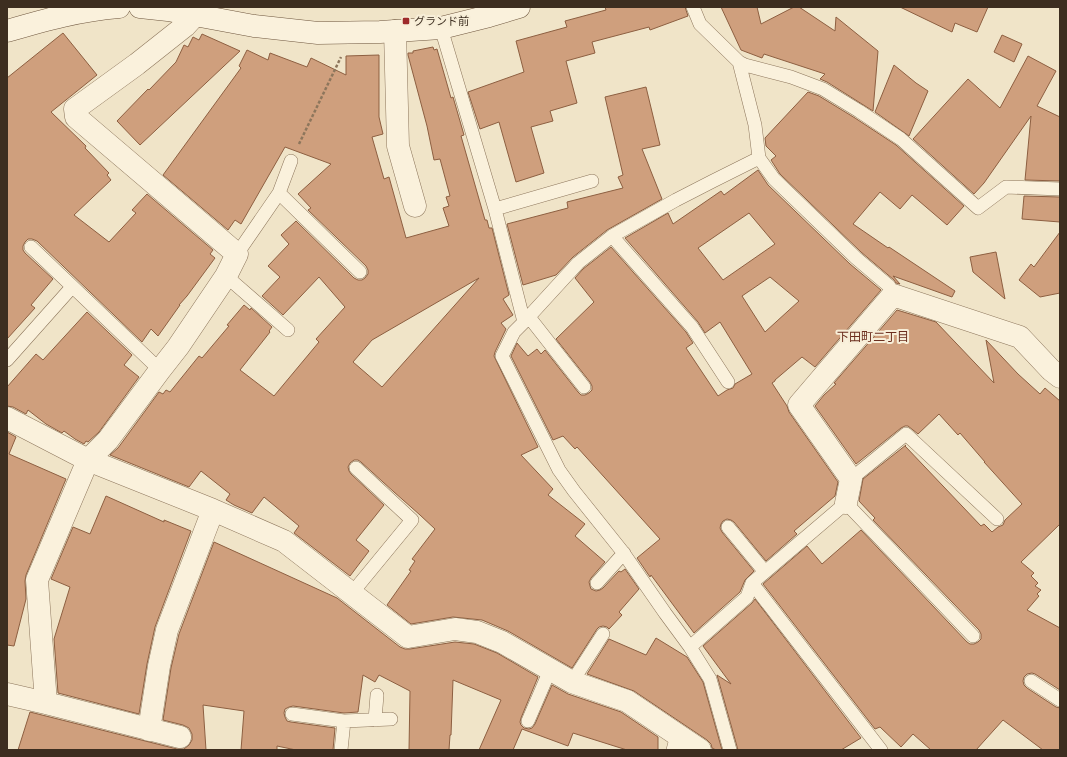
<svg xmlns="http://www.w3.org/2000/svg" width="1067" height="757" font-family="'Source Serif 4','Noto Sans JP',serif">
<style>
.building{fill:#cf9f7d;stroke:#8d5f41;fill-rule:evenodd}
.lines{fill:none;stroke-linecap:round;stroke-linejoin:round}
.lane-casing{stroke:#8d765c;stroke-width:14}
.street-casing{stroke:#8d765c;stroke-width:23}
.secondary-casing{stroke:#6f573f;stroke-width:23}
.path{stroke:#8d765c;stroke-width:2.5;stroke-dasharray:3 2;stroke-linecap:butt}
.lane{stroke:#faf1dc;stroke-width:13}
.street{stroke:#faf1dc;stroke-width:22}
.secondary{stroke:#faf1dc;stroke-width:22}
.poi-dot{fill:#9e2a2b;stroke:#f7eed8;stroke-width:1.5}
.labels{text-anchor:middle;stroke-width:4;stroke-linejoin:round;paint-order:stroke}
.poi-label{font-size:11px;fill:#3d2e20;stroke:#f7eed8;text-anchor:start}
.neighbourhood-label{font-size:12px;fill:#6b2e1e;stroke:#f7eed8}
</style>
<rect width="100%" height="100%" fill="#f0e4c8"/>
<path class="building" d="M605,7H685L688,16L650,30L649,27L592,42L595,53L566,61L577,103L550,111L553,121L531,127L544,173L516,182L499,122L480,129L468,92L524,72L516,41L567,27L565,21L606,10Z
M721,7H757L761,24L794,7H799L835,31L836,17L878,51L873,111L827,82L820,79L825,74L764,54L762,58L741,50Z
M900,7H988L977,32L955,23L952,32Z
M63,33L97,75L51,112L86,146L85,148L109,173L107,175L111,180L74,215L109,242L136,213L132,210L147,194L213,250L210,254L215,258L187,296L179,305H180L158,336L151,329L142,342L37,241L32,239H28L25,242L23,246V250L25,253L53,279L31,305L35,308L7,339V78Z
M202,34L240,51L140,145L117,121L148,89L149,90L176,62L184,45L188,47L193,37L199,40Z
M1002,35L1022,44L1014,62L994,52Z
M433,47L434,50L437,49L451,98L453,97L464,135L461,136L485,220H487L489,228H492L509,295L503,299L513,315L501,323L506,329L495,352L494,356L538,447L521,455L553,489L548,495L585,524L575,536L605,562L591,578L589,582L590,586L591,589L596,591L600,590L603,588L619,571L621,572L625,569L639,589L619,612L622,615L609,629L607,627L603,626L599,627L597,629L572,668L508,631L482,620L453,617L411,624L387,605L411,571L409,570L415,561L412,559L435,529L420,515L394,492L361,462L358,460H354L350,463L348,467L349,471L351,474L384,505L356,540L369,551L350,576L294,533L299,526L264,497L252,513L234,505L226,500L230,494L201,471L189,487L110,455L118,448L159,392L163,394L166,390L170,392L199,356L202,358L229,326L227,325L244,305L250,310L251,308L272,327L269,331L270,332L240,370L274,396L319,342L316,339L345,307L319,277L283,315L262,296L280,277L268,266L289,244L281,235L296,221L354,278L358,280H362L365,278L368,274V270L366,266L308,210L311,208L298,194L331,164L285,147L241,224L235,220L228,230L163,175L241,68L239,66L247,50L268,60L270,53L307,67L311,58L346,75V56L379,55V117L383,134L372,137L384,179L389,177L406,238L449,226L443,208L449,206L446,197L450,196L440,159L434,160L427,126L408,55V53H413V51ZM479,278L382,387L353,362L372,340Z
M1028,56L1056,71L1037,106L1060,117V181L1025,180L1031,116L984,183L974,194L913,139L968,79L1000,108Z
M894,65L916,83L928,91L909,136L875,112Z
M646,87L660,145L642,149L662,199L607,230L573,257L556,275L523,285L507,224L568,208L567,202L623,188L618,177L623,175L605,97Z
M808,92L819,96L855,118L896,145L964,206L947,225L912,195L900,209L880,192L853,224L888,248L889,247L955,291L952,297L893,276L900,284L896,283L894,280L861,252L780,174L771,160L776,156L766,146L765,138Z
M758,170L768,185L850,264L881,290L815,367L802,357L775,380V381L772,383L787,406L789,412L838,482L835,496L794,531L797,534L766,561L734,522L731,520L727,519L723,521L721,524L720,528L722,532L754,571L745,580L740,592L694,633L651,575L650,577L637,558L660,539L577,447L575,449L563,436L553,440L511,356L517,343L528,356L537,349L541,354L545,350L578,392L581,395H585L589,393L592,390V386L590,382L556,339L594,302L575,278L583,269L611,247L686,332L693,343L686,348L718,396L727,390L733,388L735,384L752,374L720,322L705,333L698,322L625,238L668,213L673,224L721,191L724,195ZM749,213L775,244L723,280L698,248ZM770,277L799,301L765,332L742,296Z
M1024,196L1060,197V222L1022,219Z
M1060,232V293L1040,297L1019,280L1031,264L1034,267Z
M996,252L1005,299L973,272L970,257Z
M897,310L936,322L994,383L986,340L1018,374L1040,394L1045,388L1060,401V524L1021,562L1034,573L1031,576L1038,583L1035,586L1041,590L1037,594L1039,596L1027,610L1060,628V690L1035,674L1032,673L1027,674L1024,677L1023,681L1024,685L1027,688L1056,707L1060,708V750H1043L1003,720L976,750H931L913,734L901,747L880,727L875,729L763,584L807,546L822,564L861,530L967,642L970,644H974L978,642L981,639V634L979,630L873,520L875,518L859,501L863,479L906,445L905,446L981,526L984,524L992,532L998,527L1003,525L1005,520L1022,504L984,462H985L960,433L958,435L939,414L918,434L908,426H905L901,428L856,464L815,406L824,395L836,384L834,383Z
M87,312L132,355L124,365L139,377L99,432L88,442L86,441L84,444L75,439L64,431L62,433L46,424L28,410L26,414L13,407L7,406V387L36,354L43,360Z
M7,432L16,437L9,454L66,479L26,575L25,581L26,599L14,646L7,645Z
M106,496L164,522V520L191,531L155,627L147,664L139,714L58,693L54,639L70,587L51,579L73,527L90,534Z
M214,542L337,598L400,647L405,649H410L455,642L474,644L497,653L538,677L521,718L520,722L521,725L524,728L529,729L532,728L535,724L552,685L568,694L621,712L658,737V750H627L573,733L568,746L522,729L513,750H479L501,700L453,680L451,735H450L449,750H409L410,691L379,675L375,682L363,675L358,712L344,713L293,706L289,707L285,709L284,713L285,717L287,721L291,722L335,728L333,750H296L277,746V750H241L244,711L203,705L206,750H18L30,712L177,749H184L189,745L192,740V734L189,728L183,725L163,720L171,668L179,634Z
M755,599L861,738L841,750H738L717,675L731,684L703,646L752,603Z
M656,638L687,657L703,682L722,750H716L712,748L711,744L707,740L634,691L587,674L609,639L646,655Z"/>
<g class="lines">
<defs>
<path id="lane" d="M693,7L700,24L739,62L745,65L791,77L823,89L859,111L901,139L978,208L1006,187L1060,189
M441,28L495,209L524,322L514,332L502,356L559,470L574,491L622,551L665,613L690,647L710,679L730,750
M739,62L755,125L759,158L774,179L856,258L889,286L893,295
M279,193L360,272
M495,209L592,181
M612,236L692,327L728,382
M31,247L160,370
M237,254L279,193L291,161
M226,276L288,330
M529,317L584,387
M524,322L578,263L612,236L676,200L713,181L759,158
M7,360L72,287
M851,479L906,434L997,519
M728,527L765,572
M597,583L624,553
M752,583L881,750
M352,593L412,520L356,468
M690,647L747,597L752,583L846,503L973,636
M1031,681L1060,700
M572,682L603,634
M292,714L344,721L391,719
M375,720L377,695
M528,721L550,670
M341,750L344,721
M673,750L677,735"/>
<path id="street" d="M395,31L398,146L415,206
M7,418L88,460L213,510L284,541L408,637L455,629L477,632L502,642L572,682L627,701L700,750
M846,503L851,479L799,405L893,295L1020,337L1051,370L1060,377
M7,694L46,703L180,737
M46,703L37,580L88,460L108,440L160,370L178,347L226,276L237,254L76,117L75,109L137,64L185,26L195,15L194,7
M149,730L159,666L167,630L213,510"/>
<path id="secondary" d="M140,7L168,10L254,26L318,33L380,32L441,28L489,16L519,7
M7,31C45,20 80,10 119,7"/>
</defs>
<use href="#lane" class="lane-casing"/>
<use href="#street" class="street-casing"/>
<use href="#secondary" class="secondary-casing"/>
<path class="path" d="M299,144L341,57"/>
<use href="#lane" class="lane"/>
<use href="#street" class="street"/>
<use href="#secondary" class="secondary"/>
</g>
<rect class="poi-dot" x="402" y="17" width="8" height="8" rx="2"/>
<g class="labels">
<g class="poi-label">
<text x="414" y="25">グランド前</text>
</g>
<g class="neighbourhood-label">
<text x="873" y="341">下田町二丁目</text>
</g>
</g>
<rect width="1067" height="757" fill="none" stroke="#3d2e20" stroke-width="16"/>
</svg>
